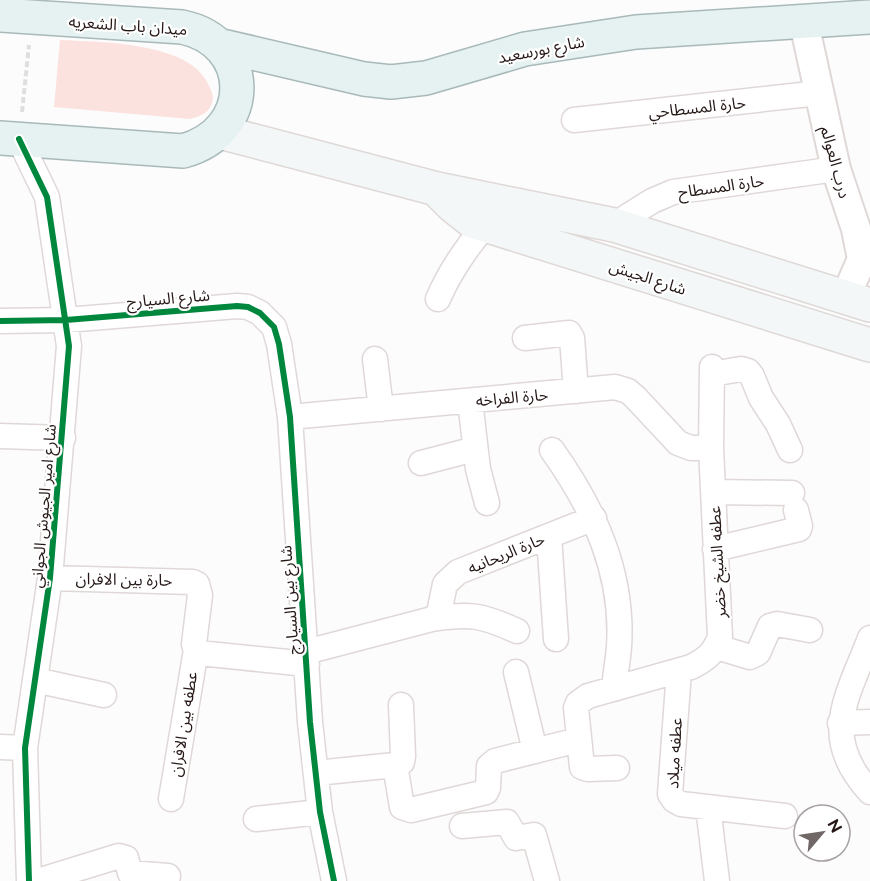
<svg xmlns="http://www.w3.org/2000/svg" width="870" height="881" font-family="Raleway,'Noto Sans Arabic',sans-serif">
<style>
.green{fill:#fbe2df}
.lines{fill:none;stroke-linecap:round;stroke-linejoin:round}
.minor-casing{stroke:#dfd8d7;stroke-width:27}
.tertiary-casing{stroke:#dfd8d7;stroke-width:32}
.secondary-casing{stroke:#dfd8d7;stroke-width:36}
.primary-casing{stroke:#a8b9b9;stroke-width:36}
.path{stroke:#dfdfdf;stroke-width:4;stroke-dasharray:6 3;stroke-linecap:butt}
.minor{stroke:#fff;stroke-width:24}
.tertiary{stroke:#fff;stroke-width:28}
.secondary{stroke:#f3f7f7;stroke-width:33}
.primary{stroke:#e6f1f1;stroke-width:33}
.cycleway-casing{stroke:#fff;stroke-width:10}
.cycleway{stroke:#00873e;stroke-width:6}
.labels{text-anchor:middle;stroke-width:4.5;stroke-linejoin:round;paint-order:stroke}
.street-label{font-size:16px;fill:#251817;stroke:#fff}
</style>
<rect width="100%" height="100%" fill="#fcfcfc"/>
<path class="green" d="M60,40C99,42 187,42 207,82C210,88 213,93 213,99C211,112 202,116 190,119L54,107Z"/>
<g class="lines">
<defs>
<path id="minor" d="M574,120L819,93
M19,139L47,197L69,346L50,578L25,748L29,881
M614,225L652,201L673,192L836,169
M438,299C450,271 466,249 485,225
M0,321L66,320L237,306L248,307L260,313L274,327L279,344L290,417L310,722L320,812L334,881
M525,338L569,333L572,338L576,391
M375,359L381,409
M712,374L741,369L748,371L752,376L761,398L778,424L790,450
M470,401L478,469L487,503
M290,417L615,387L628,391L635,397L678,443L691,448H711
M0,436L63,438
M552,450C594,509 624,573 619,647C618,661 615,675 614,689
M421,463L475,449
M713,492L792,493
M549,536L556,639
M715,549L799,529L800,526L796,510
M50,578L193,582L197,584L200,595L194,644L195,648L199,653L307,664
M432,619C470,613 482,615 517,631
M870,638C847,698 819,737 870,792
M717,647L750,657L758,653L770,626L777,624L810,630
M306,652L432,619L439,613L445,584L458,572L594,518
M679,671L670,794L674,800L681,804L785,816
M516,672L535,751
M35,680L104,695
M840,723L870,722
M0,747L25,748
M396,767L402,762L403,756L401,705
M617,768L588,769L582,767L576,708L578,703L588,696L691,667C707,659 714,653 720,637L711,448L712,367
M316,773L395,765L402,807L411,810L486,792L488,788L489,766L495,761L578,740
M171,799L196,650
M708,807L717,881
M256,819L320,812
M462,826L507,822L516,838L534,835L547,881
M38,881L119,856L126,858L130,873L168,876"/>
<path id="tertiary" d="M804,23L836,169L856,229L862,259L845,298"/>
<path id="secondary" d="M220,132L437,189L614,225L870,305
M438,191L453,206L472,221L870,345"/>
<path id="primary" d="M0,15L182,27C254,42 256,131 183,151L0,138
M218,45L364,79L391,82L426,78L525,49L636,32L870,17"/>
</defs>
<use href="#minor" class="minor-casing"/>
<use href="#tertiary" class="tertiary-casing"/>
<use href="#secondary" class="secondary-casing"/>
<use href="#primary" class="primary-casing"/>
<path class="path" d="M22,112L29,45"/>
<use href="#minor" class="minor"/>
<use href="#tertiary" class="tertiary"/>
<use href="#secondary" class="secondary"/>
<use href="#primary" class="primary"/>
<defs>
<path id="cycleway" d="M19,139L47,197L69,346L50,578L25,748L29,881
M0,321L66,320L237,306L248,307L260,313L274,327L279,344L290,417L310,722L320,812L334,881"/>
</defs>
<use href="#cycleway" class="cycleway-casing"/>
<use href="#cycleway" class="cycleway"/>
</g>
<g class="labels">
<g class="street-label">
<text transform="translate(128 25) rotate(4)" y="6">ميدان باب الشعريه</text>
<text transform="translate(541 49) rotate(-11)" y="6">شارع بورسعيد</text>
<text transform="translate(697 107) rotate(-6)" y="6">حارة المسطاحي</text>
<text transform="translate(836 162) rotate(75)" y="6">درب العوالم</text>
<text transform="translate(721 186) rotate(-8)" y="6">حارة المسطاح</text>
<text transform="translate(648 277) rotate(18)" y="6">شارع الجيش</text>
<text transform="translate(168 298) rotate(-5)" y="6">شارع السيارج</text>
<text transform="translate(512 397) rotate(-5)" y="6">حارة الفراخه</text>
<text transform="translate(43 506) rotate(-85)" y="6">شارع امير الجيوش الجواني</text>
<text transform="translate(506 553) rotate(-22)" y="6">حارة الريحانيه</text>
<text transform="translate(717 562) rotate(-93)" y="6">عطفه الشيخ خضر</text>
<text transform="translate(124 579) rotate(1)" y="6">حارة بين الافران</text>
<text transform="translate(289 600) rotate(-94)" y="6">شارع بين السيارج</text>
<text transform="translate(183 724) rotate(-81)" y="6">عطفه بين الافران</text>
<text transform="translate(674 753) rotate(-87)" y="6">عطفه ميلاد</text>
</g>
</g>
<g transform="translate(822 833) rotate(61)"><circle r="28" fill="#ffffff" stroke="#a8a3a2" stroke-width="1.5"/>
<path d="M0-4.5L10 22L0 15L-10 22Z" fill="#706867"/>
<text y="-9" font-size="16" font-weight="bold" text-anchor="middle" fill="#251817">N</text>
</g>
</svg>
